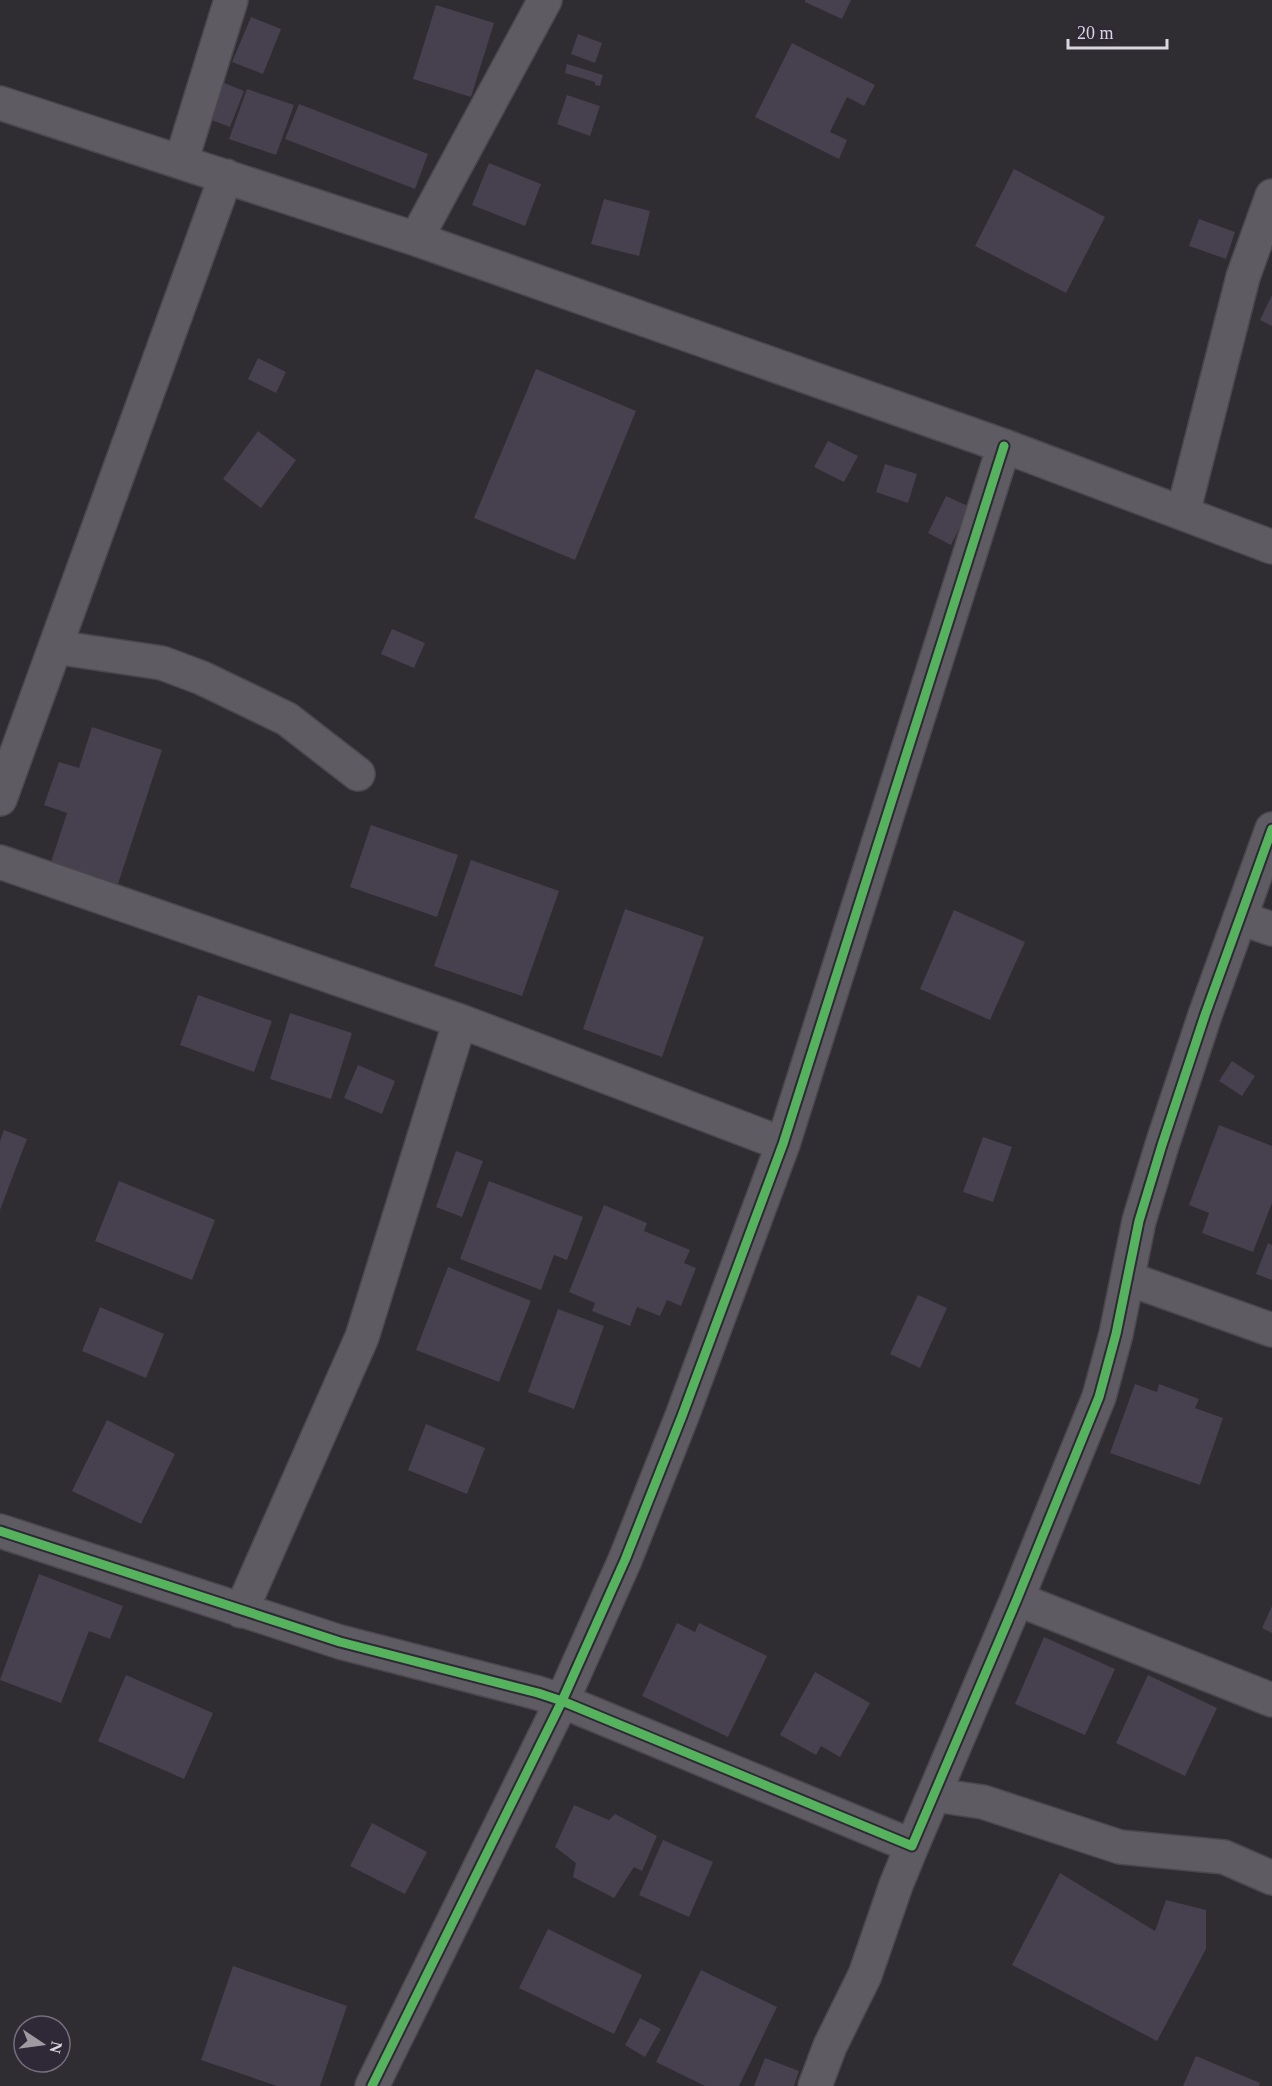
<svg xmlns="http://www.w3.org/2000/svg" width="1272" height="2086" font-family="'Times New Roman',serif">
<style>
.building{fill:#47404e}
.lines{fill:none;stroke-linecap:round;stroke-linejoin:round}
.minor-casing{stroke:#4a474e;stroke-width:36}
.minor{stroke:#5e5c62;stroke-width:33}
.cycleway-casing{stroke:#2f2836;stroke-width:13}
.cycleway{stroke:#56b35d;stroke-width:9}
</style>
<rect width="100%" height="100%" fill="#2f2c32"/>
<path class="building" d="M805,0H851L842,19L805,2Z
M436,5L494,23L471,97L413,79Z
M251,17L281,29L263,74L232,62Z
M578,34L602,43L595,63L571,54Z
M792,43L875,85L864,106L847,97L830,132L847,140L839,159L755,117Z
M567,64L603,75L600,86L595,85V82L565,73Z
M219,81L244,91L230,127L206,118Z
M247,89L294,105L276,155L229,139Z
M567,95L600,106L590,136L557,124Z
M299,104L428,154L415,189L285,139Z
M489,163L541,184L525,226L472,205Z
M1014,169L1105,217L1066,293L975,246Z
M604,199L650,211L639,256L591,244Z
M1199,219L1235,232L1226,259L1189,246Z
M1272,295V326L1260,320Z
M258,358L286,372L276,393L248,379Z
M536,369L636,411L575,560L474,518Z
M258,431L296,460L261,508L223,479Z
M828,441L858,456L844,482L814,467Z
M885,464L917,474L908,503L876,492Z
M946,496L970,507L951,545L928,533Z
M392,629L425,643L414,668L381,654Z
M92,727L162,750L118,884L51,862L67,813L44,805L59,762L79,768Z
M371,825L458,855L437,917L350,887Z
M471,860L559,891L522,996L434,966Z
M625,909L704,937L662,1057L583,1029Z
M954,910L1025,942L990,1020L920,989Z
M198,995L272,1021L254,1072L180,1045Z
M290,1013L352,1033L331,1099L270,1079Z
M1232,1061L1255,1076L1242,1096L1219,1081Z
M358,1065L395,1081L382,1114L344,1098Z
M1219,1125L1272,1146V1203L1253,1252L1202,1233L1209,1213L1189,1205Z
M4,1130L27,1139L0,1210V1141Z
M983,1137L1012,1147L993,1202L963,1192Z
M456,1151L483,1161L462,1217L436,1207Z
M119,1181L215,1220L192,1280L95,1241Z
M489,1181L583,1217L567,1260L554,1255L541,1290L460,1259Z
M604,1205L647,1223L644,1231L690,1250L684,1263L696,1268L681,1306L667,1300L660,1316L637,1307L630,1326L592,1311L595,1303L569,1292Z
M1268,1243L1272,1245V1280L1256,1274Z
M448,1267L531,1301L499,1382L416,1350Z
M918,1295L947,1308L920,1368L890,1354Z
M100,1307L164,1334L146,1378L82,1351Z
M558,1309L604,1326L574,1409L528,1392Z
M1135,1384L1157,1392L1159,1384L1199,1399L1195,1408L1223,1418L1200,1485L1110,1453Z
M107,1420L175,1454L141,1524L72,1491Z
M426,1424L485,1448L467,1494L408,1470Z
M39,1574L123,1606L110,1639L89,1631L61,1703L0,1680Z
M1272,1606V1633L1262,1628Z
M677,1623L695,1632L699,1623L767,1656L728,1737L642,1696Z
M1044,1637L1115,1669L1085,1735L1015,1704Z
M815,1672L870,1703L840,1757L821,1746L816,1755L780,1735Z
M126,1675L213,1713L184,1779L98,1741Z
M1148,1675L1217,1708L1185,1776L1116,1743Z
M574,1805L609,1820L615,1814L657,1836L642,1871L634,1867L614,1898L573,1877L576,1863L555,1847Z
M372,1823L427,1852L405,1894L350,1866Z
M663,1840L713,1862L689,1917L639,1895Z
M1060,1873L1155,1931L1166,1900L1206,1910V1949L1157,2041L1012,1965Z
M548,1929L642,1975L614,2034L519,1988Z
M233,1966L347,2006L320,2086H277L201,2060Z
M701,1970L777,2007L739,2086H705L656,2062Z
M640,2018L661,2029L645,2057L625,2045Z
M1196,2056L1260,2083L1259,2086H1183Z
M765,2058L799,2071L794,2086H754Z"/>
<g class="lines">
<defs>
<path id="minor" d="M0,103L416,239L1004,446L1272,547
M181,162L231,0
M416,239L545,0
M1183,513L1243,277L1272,196
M55,647L162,663L202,678L287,719L358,774
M0,799L226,176
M0,862L460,1021L783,1144
M1240,918L1272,929
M1129,1279L1272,1330
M0,1531L340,1642L538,1693L562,1701L625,1560L682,1416L783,1144L1004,446
M1017,1599L1272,1700
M241,1611L362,1337L460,1021
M935,1795L983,1802L1120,1847L1224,1857L1272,1878
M372,2086L562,1701L912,1846L1017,1599L1099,1397L1116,1334L1139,1221L1162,1145L1205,1015L1272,829
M815,2086L830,2046L865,1975L896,1885L912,1846"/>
</defs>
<use href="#minor" class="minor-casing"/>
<use href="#minor" class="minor"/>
<defs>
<path id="cycleway" d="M0,1531L340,1642L538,1693L562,1701L625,1560L682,1416L783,1144L1004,446
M372,2086L562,1701L912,1846L1017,1599L1099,1397L1116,1334L1139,1221L1162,1145L1205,1015L1272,829"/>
</defs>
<use href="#cycleway" class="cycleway-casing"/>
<use href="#cycleway" class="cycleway"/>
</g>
<g transform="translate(42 2044) rotate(103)"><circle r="28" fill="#2f2836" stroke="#736e7a" stroke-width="1.5"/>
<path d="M0-4.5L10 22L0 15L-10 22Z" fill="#9e9aa2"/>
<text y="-9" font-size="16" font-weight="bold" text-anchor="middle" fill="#dad6df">N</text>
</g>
<path d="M1068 39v9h99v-9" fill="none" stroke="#dad6df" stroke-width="3"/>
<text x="1077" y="39" font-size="18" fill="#dad6df" stroke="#2f2836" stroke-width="4.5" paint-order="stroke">20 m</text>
</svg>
